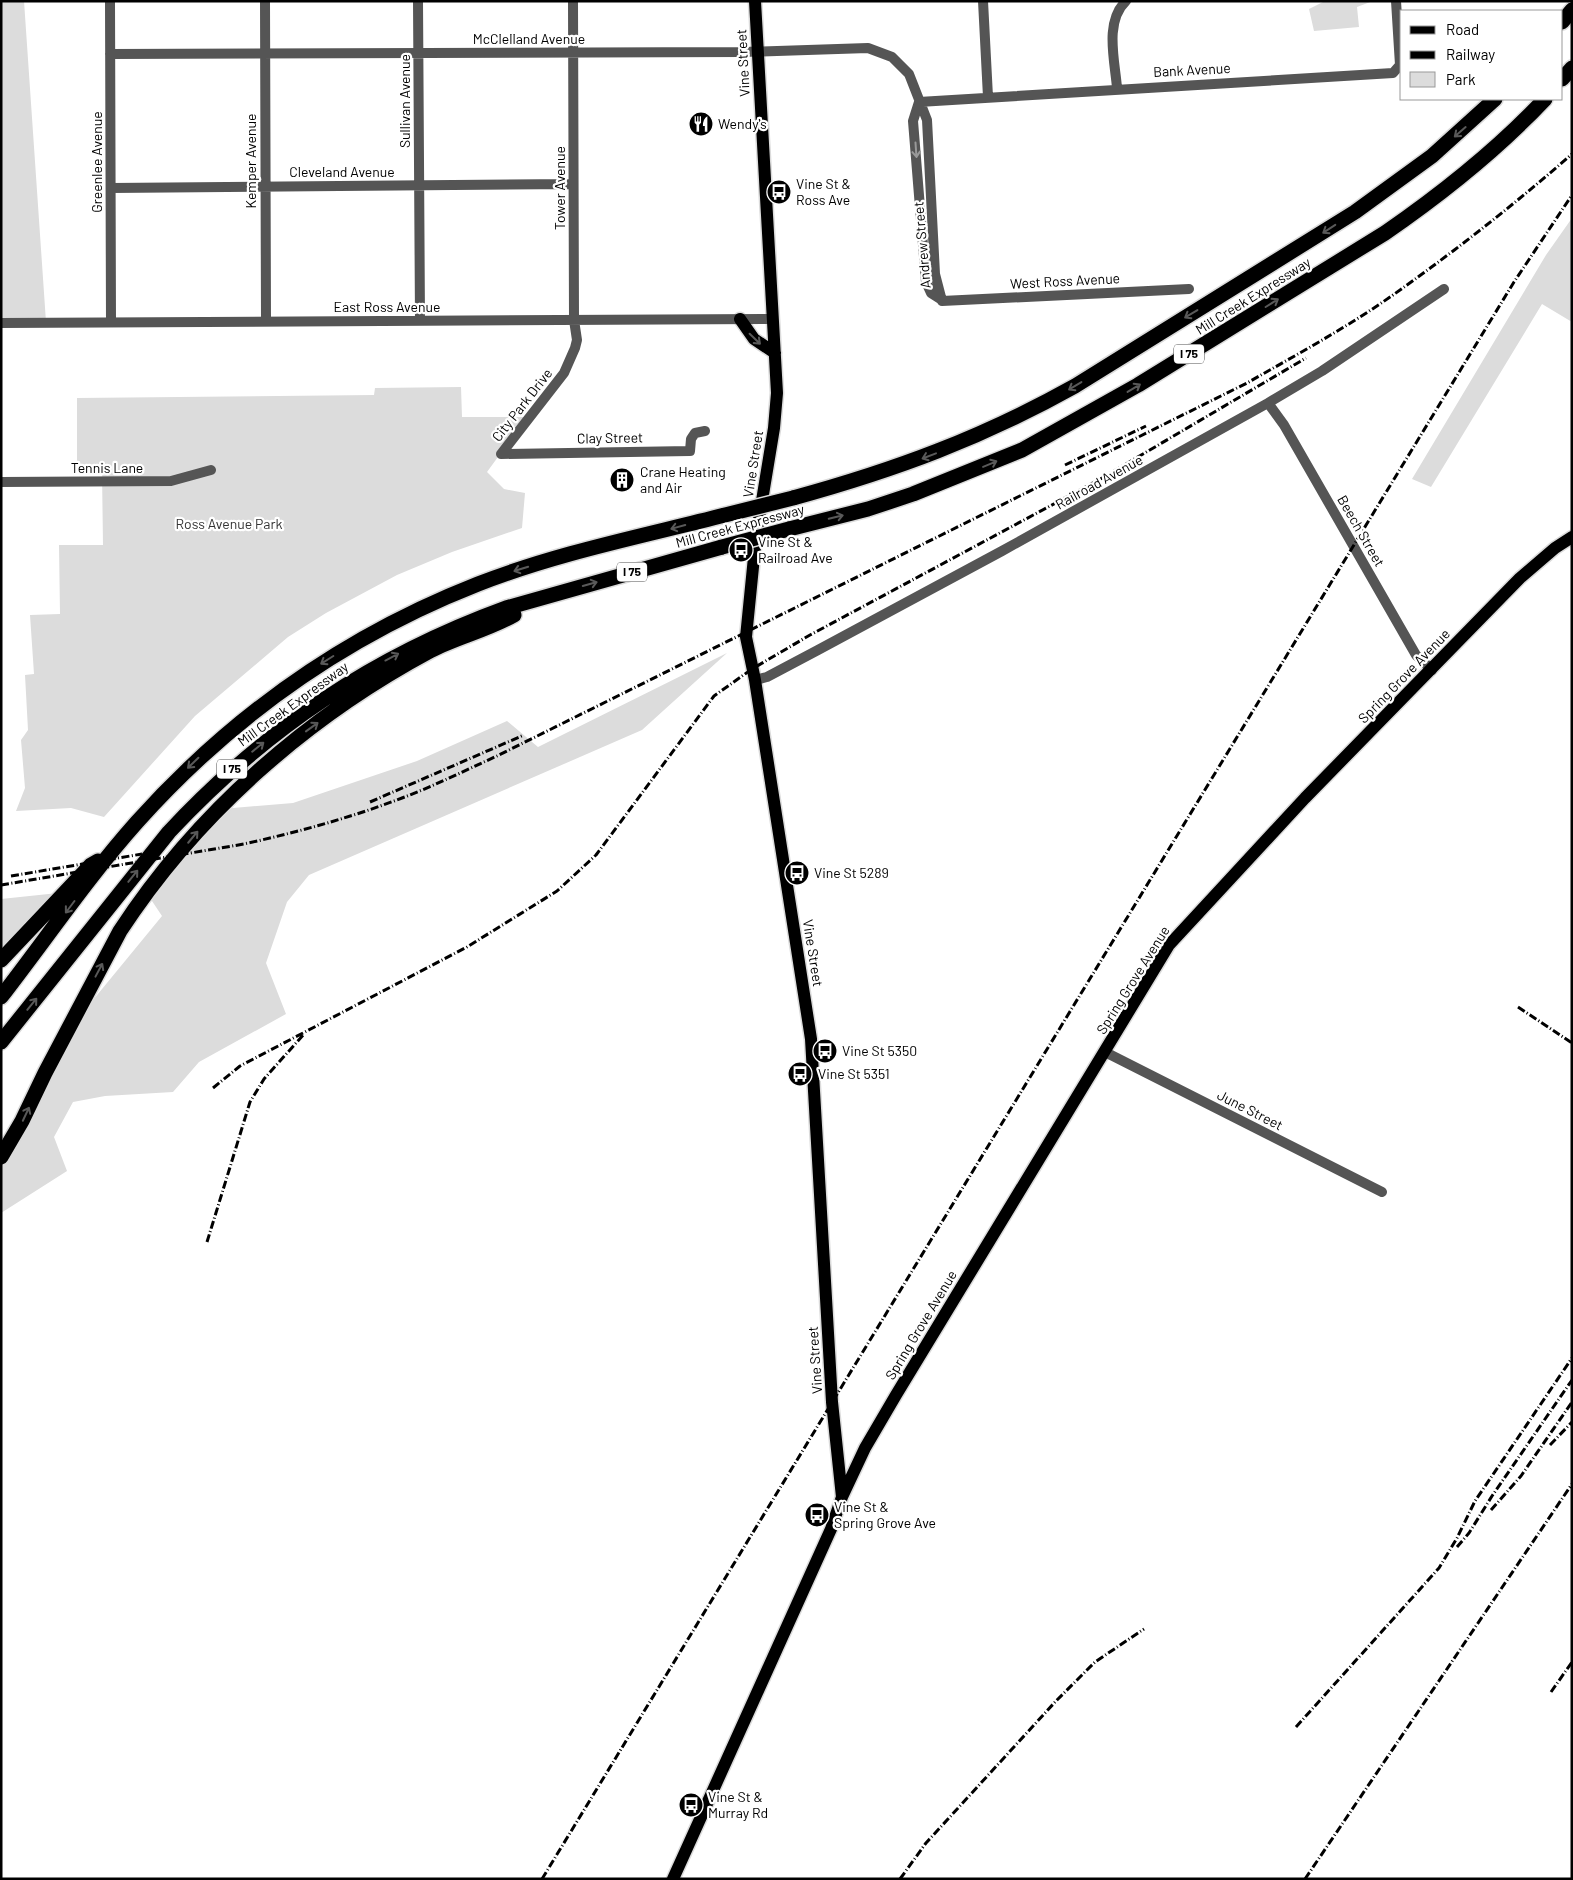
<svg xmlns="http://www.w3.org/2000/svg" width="1573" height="1880" font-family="Barlow,sans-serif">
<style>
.green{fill:#dcdcdc}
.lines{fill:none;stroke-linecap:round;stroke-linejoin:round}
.major-casing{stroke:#dbdbdb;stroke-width:15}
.highway-casing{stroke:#dbdbdb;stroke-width:18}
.minor{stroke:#555;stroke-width:10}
.major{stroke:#000;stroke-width:12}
.highway{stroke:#000;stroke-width:15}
.rail{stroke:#000;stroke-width:3;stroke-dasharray:8 2.5 1 2.5;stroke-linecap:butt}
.highway-bridge-casing{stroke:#dbdbdb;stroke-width:18;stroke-linecap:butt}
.highway-bridge{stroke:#000;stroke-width:15}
.oneway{stroke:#595959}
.oneway2{stroke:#999}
.labels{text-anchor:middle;stroke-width:4.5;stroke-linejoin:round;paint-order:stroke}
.shield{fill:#fff;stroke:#4c4c4c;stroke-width:1}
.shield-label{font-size:12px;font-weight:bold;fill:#000}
.street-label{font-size:14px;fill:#000;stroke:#fff}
.poi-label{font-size:14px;fill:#000;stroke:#fff;text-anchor:start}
.park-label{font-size:14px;fill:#333;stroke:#fff}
</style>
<rect width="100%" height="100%" fill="#fff"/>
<path class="green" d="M1,1H24L46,322L1,323Z
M1325,1H1373L1357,7L1359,27L1314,31L1309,9Z
M1572,218V322L1542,304L1431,487L1412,479L1546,255Z
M461,387L462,417H527L487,472L504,489L525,493L522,528L452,552L397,575L326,613L288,637L195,716L104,817L71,808L16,811L25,788L21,740L28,730L25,675L34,674L30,615L60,614L59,545H103L102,472H77V398L374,395L375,388Z
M727,653L642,730L309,875L287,902L266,963L286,1014L199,1062L173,1092L105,1096L73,1102L54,1137L67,1171L1,1213V1164L48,1072L93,1000L162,916L142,886L210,810L293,803L417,761L507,721L538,747Z
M58,893L1,956V899Z"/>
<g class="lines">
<defs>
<path id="major" d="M740,319L754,339L775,353
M842,1497L865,1448L896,1395L1169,945L1305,798L1520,578L1555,548L1572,537
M673,1879L831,1529L842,1497L832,1402L811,1039L755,680L746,637L756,537L774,428L777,393L755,1"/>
<path id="highway" d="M1562,22L1572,10
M1562,79L1572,68
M793,498C895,470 982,438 1075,386L1355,212L1432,156L1495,99
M789,529L868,509L913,494L1022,450L1138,385L1385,233C1443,193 1497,150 1545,99
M1,960L91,865L98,861
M1,997C46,939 88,877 137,822C232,716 345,636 478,584C557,553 643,536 725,515
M1,1042L169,832C265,729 374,656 506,608L722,547
M1,1157L22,1121L45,1073L120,931C197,813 307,717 430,651C457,637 488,630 514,615"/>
</defs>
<use href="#major" class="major-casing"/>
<use href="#highway" class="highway-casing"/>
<path class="minor" d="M110,1L111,322
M265,1L266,321
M418,1L420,321
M983,1L988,97
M110,54L743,52L868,48L892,57L909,74L927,120L935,274L942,301
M1117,88C1115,61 1104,22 1126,1
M919,102L1393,73L1400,65L1396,1
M919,102L913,121L926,282L931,293L942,300
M111,188L573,184
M942,301L1189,289
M1,323L772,319
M1268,403L1284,425L1416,655L1432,670
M501,454L564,373L575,348L577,340L574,320L573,1
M501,454L690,451L691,439L695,433L705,431
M1,482L171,481L211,470
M755,680L767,677L818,650L1002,551L1268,403L1322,371L1444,289
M1105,1052L1382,1192"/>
<use href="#major" class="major"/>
<use href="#highway" class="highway"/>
<path class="rail" d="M1065,465L1146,426
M370,802L524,735
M11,876L142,854
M1,885L244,844C298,832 350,818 402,798C434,786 466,770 497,756L1247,383C1296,355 1346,328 1393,295C1455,251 1515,204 1572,154
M1518,1007L1572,1043
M213,1088L240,1066L467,947L557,891L596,855L714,696L752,669L810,635L1104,477L1306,358
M207,1242L250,1102L264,1079L304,1034
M1550,1445L1572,1422
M1491,1510L1521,1476L1572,1402
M1457,1547L1469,1533L1492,1496L1572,1380
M1551,1692L1572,1662
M1296,1727L1439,1568L1457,1538L1475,1501L1572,1358
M542,1879L1514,282L1572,195
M900,1879L926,1843L1056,1701L1095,1662L1144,1629
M1305,1879L1572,1484"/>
<defs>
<path id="highway-bridge" d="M725,515L793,498
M722,547L789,529"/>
</defs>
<use href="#highway-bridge" class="highway-bridge-casing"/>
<use href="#highway-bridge" class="highway-bridge"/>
</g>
<defs><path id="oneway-shaft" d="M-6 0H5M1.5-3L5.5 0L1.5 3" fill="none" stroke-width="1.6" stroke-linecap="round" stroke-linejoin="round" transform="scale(1.25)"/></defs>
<g class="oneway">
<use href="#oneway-shaft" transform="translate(1460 132) rotate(139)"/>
<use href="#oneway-shaft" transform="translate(1329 229) rotate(147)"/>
<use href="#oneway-shaft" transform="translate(1272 303) rotate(-32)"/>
<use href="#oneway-shaft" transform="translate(1191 314) rotate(149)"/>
<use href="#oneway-shaft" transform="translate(755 339) rotate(44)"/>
<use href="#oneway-shaft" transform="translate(1075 386) rotate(149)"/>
<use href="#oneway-shaft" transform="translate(1134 388) rotate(-31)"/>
<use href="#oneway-shaft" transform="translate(929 456) rotate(159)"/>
<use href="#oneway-shaft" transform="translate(990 464) rotate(-23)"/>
<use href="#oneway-shaft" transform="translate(836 517) rotate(-14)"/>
<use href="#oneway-shaft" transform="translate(678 527) rotate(165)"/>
<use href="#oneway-shaft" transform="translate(521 569) rotate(163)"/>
<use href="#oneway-shaft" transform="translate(590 584) rotate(-16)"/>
<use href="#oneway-shaft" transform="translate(392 657) rotate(-28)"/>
<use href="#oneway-shaft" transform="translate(327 660) rotate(148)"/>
<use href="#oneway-shaft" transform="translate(312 727) rotate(-36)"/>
<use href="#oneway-shaft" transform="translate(258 747) rotate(-39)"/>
<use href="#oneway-shaft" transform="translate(193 763) rotate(136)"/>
<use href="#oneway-shaft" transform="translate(193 837) rotate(-50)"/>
<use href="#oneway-shaft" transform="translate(133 876) rotate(-51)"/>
<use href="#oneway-shaft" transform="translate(70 907) rotate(127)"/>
<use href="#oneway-shaft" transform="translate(99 970) rotate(-62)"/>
<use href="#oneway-shaft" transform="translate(32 1004) rotate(-51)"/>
<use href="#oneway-shaft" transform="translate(26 1114) rotate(-65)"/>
</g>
<use class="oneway2" href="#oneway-shaft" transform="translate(916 150) rotate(86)"/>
<defs>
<symbol id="restaurant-disc" viewBox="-11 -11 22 22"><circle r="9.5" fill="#000" stroke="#fff"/><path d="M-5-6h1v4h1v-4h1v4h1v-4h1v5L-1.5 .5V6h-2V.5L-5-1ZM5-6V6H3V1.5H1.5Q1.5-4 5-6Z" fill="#fff"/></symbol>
<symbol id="bus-disc" viewBox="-11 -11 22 22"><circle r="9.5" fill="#000" stroke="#fff"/><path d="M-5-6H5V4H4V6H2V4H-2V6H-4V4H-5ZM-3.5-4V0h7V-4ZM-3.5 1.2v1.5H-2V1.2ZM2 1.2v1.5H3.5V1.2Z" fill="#fff"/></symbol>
<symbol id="building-disc" viewBox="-11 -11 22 22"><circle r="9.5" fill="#000" stroke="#fff"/><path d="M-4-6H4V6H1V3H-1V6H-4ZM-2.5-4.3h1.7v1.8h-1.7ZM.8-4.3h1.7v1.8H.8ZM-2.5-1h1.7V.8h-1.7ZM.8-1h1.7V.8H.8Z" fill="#fff"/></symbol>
</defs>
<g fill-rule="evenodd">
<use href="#restaurant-disc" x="687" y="110" width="28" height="28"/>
<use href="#bus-disc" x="765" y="178" width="28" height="28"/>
<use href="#building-disc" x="608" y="466" width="28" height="28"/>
<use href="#bus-disc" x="727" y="536" width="28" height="28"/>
<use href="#bus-disc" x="783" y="859" width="28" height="28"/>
<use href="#bus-disc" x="811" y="1037" width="28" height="28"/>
<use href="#bus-disc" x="786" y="1060" width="28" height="28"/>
<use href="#bus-disc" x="803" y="1501" width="28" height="28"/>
<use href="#bus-disc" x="677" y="1791" width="28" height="28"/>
</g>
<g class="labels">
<g class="shield">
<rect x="1174" y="344.5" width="30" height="19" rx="4"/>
<rect x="617" y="562.5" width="30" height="19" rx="4"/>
<rect x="217" y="759.5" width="30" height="19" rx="4"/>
</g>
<g class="shield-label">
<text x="1189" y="358">I 75</text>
<text x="632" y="576">I 75</text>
<text x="232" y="773">I 75</text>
</g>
<g class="street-label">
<text x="529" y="44">McClelland Avenue</text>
<text transform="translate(743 63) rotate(-93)" y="5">Vine Street</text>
<text transform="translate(1192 70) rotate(-3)" y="5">Bank Avenue</text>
<text transform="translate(405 101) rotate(-90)" y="5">Sullivan Avenue</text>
<text transform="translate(251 161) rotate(-90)" y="5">Kemper Avenue</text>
<text transform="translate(97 162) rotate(-90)" y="5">Greenlee Avenue</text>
<text x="342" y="177">Cleveland Avenue</text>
<text transform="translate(560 188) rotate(-90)" y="5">Tower Avenue</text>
<text transform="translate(922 245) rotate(-95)" y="5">Andrew Street</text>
<text transform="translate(1065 281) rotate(-3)" y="5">West Ross Avenue</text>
<text transform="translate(1253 296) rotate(-32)" y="5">Mill Creek Expressway</text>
<text x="387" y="312">East Ross Avenue</text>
<text transform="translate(522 405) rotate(-52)" y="5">City Park Drive</text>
<text transform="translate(610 438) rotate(-1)" y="5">Clay Street</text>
<text transform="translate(753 464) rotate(-81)" y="5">Vine Street</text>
<text x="107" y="473">Tennis Lane</text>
<text transform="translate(1099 482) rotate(-29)" y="5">Railroad Avenue</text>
<text transform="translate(740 526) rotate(-15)" y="5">Mill Creek Expressway</text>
<text transform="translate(1361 531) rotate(60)" y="5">Beech Street</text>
<text transform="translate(1404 676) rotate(-46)" y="5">Spring Grove Avenue</text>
<text transform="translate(293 704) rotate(-36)" y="5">Mill Creek Expressway</text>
<text transform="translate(813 953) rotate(81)" y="5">Vine Street</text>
<text transform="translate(1133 980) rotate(-58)" y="5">Spring Grove Avenue</text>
<text transform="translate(1250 1110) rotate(27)" y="5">June Street</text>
<text transform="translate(921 1325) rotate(-59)" y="5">Spring Grove Avenue</text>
<text transform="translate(815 1360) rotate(-94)" y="5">Vine Street</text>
</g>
<g class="poi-label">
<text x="718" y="129">Wendy's</text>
<text x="796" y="189">Vine St &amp;<tspan x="796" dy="16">Ross Ave</tspan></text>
<text x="640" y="477">Crane Heating<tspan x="640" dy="16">and Air</tspan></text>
<text x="758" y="547">Vine St &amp;<tspan x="758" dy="16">Railroad Ave</tspan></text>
<text x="814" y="878">Vine St 5289</text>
<text x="842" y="1056">Vine St 5350</text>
<text x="818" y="1079">Vine St 5351</text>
<text x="834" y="1512">Vine St &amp;<tspan x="834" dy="16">Spring Grove Ave</tspan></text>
<text x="708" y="1802">Vine St &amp;<tspan x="708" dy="16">Murray Rd</tspan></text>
</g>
<g class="park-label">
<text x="229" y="529">Ross Avenue Park</text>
</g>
</g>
<rect width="1573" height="1880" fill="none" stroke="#000000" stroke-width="5"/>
<rect x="1400" y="10" width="162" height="90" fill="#ffffff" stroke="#999999"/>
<rect x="1410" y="26" width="25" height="8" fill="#000000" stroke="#999999"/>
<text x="1446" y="35" font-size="15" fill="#000000">Road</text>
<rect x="1410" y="51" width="25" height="8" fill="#000000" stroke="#999999"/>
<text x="1446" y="60" font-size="15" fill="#000000">Railway</text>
<rect x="1410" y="72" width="25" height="15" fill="#dcdcdc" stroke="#999999"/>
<text x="1446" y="85" font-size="15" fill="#000000">Park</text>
</svg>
